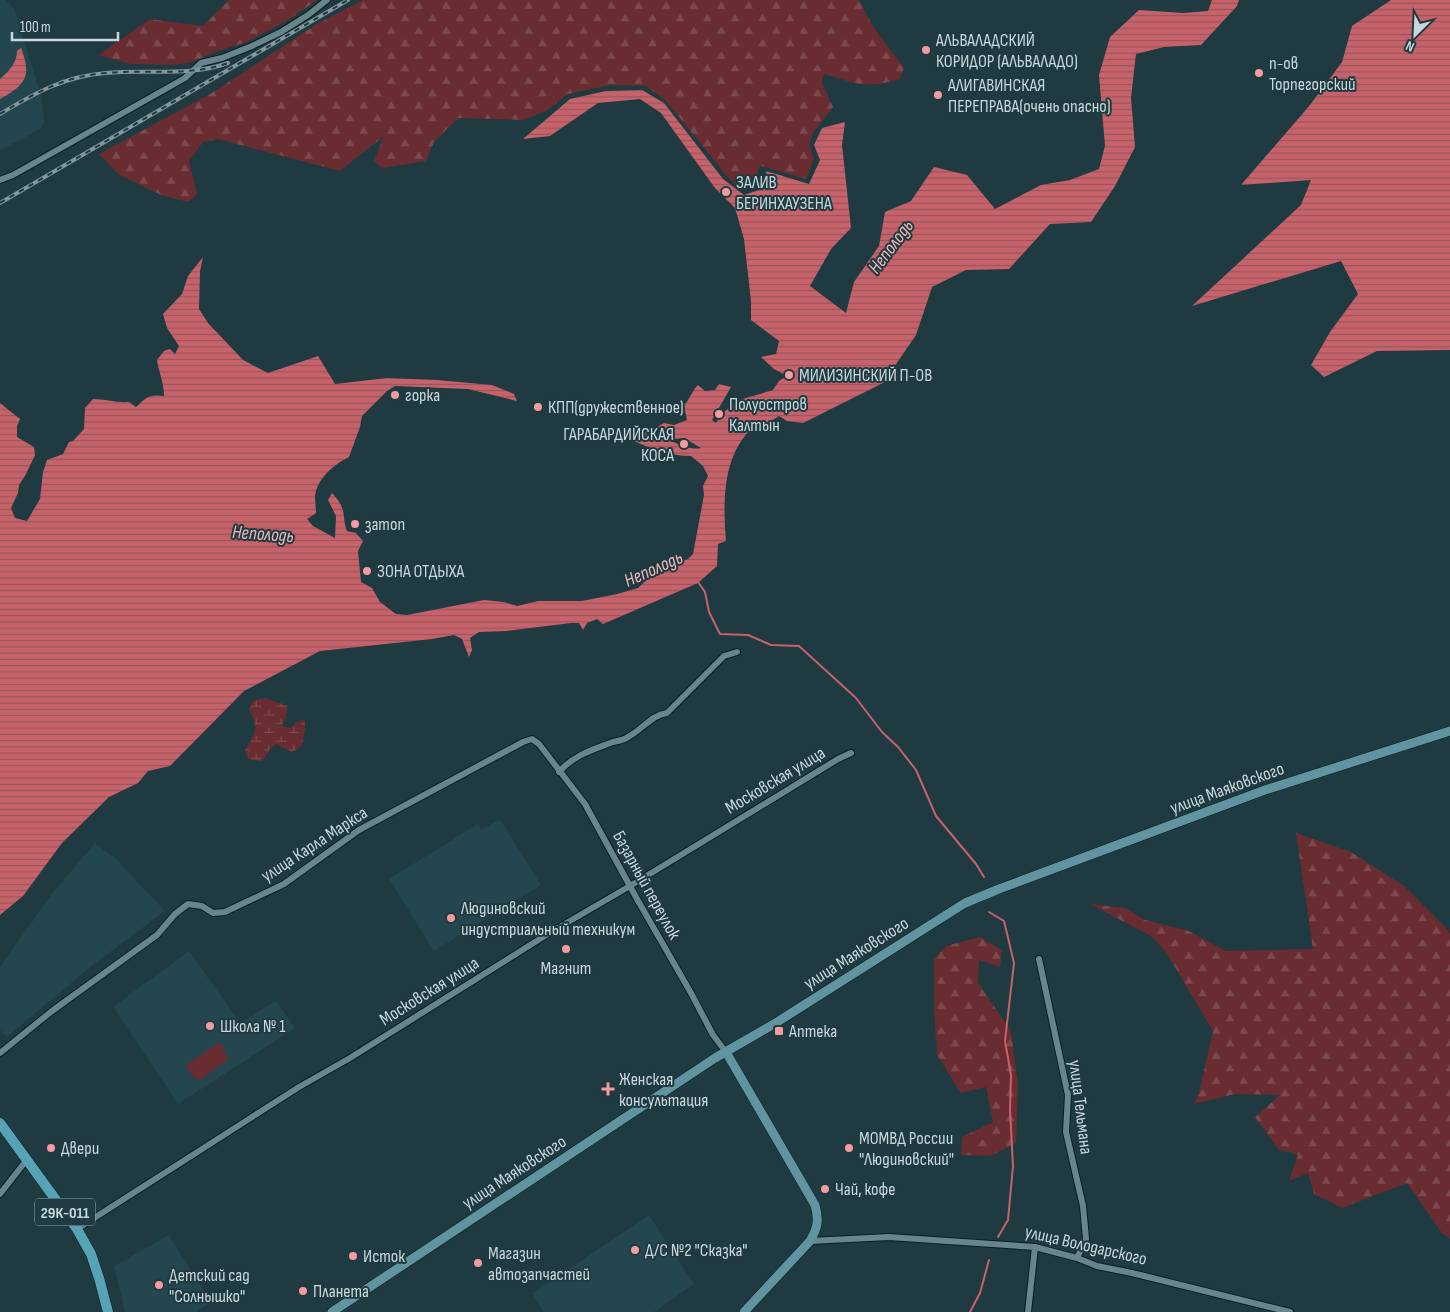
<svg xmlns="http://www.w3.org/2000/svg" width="1450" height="1312" font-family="'Sofia Sans Condensed',sans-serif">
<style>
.built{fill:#23464f}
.forest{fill:url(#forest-firs)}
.wetland{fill:url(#wetland-marsh)}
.pitch{fill:#682c31}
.water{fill:url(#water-rules)}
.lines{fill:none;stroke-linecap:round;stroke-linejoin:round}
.stream{stroke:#c8626a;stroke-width:2}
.street-casing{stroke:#062026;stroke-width:8}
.secondary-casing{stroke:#062026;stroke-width:10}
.primary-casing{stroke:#062026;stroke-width:11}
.street{stroke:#69858c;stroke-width:6}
.secondary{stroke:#5f94a0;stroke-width:9}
.primary{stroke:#55a3b4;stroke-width:10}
.rail-casing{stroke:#83979c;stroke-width:4}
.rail{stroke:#1f3a40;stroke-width:2;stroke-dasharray:5.5;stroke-linecap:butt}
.poi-dot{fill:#f49b9f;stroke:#1f3a40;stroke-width:2}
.labels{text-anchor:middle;stroke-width:4;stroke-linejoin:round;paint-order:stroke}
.shield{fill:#1f3a40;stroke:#95a8ac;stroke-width:1}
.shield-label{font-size:16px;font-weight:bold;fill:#c8d7db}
.poi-label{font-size:18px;fill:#c8d7db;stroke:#1f3a40;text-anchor:start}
.street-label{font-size:18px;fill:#c8d7db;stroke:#1f3a40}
.water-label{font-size:19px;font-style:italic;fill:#efb8b9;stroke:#1f3a40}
</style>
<defs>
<pattern id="forest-firs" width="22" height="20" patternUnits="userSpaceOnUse" patternTransform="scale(1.25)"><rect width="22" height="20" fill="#682c31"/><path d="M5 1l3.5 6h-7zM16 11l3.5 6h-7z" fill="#7c4a4e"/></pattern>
<pattern id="wetland-marsh" width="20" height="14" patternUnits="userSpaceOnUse" patternTransform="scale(1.25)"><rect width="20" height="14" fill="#682c31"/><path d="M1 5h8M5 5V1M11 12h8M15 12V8" fill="none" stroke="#7c4a4e"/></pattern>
<pattern id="water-rules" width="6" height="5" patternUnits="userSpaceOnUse" patternTransform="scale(1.25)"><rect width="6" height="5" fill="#c8626a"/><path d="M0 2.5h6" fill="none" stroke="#97565c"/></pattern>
</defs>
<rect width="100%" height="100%" fill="#1f3a40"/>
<path class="built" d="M0,0H6L15,10L41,96L44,121L41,129L0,150Z
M500,819L541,885L434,951L389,879L478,824L481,830Z
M95,843L116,859L165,911L94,964L7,1037L0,1030V967L51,895Z
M189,951L240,1023L276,1001L295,1028L178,1104L113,1007Z
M649,1215L694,1284L654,1312H544L532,1294Z
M169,1235L211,1303L196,1312H125L114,1266Z"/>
<path class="forest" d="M229,0H317L290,19L247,42L215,52L192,62L174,65L131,64L99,55L150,19L203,26Z
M363,0H859L874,28L904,68L900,79C865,89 858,84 824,74L822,83L833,107L813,133L809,145L814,158L806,179L761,166L757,171L761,185L744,190L730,180L666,101L646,86L611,85L568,94L546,111L523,120L458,118L434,142L426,161L382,168L374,161L384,136L340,171L218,139L203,142L189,161L197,194L188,202L161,195L118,174L99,154L210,94L317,24Z
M1296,833L1351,852L1404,886L1447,929L1450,934V1239L1442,1233L1407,1183L1342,1208L1314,1194L1308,1173L1289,1181L1298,1155L1278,1149L1255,1117L1280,1095L1235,1094L1194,1104L1199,1093L1213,1031L1166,952L1151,936L1090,904L1125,908L1145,920L1189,931L1226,951L1313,949Z
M980,937L1002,950L1000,967L979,960L978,983L1011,1031L1018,1085L1016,1143L990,1156L961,1155L962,1137L993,1122L986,1087L961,1093L937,1055L934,1009V959L946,946Z"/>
<path class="wetland" d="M265,698L288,706L286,717L282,726L291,728L297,722L305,719V729L302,746L292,752L276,744L271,748L262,761L248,759L245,750C256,732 259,729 249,709L253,701Z"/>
<path class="pitch" d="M219,1043L221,1044L229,1059L201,1079H195L187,1068V1064Z"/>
<path class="water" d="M1212,0H1239L1237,6L1201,45L1164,47L1136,54L1131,98L1135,147L1115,186L1091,222L1050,224L1009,269L966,270L932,287L916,335L883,383L803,423L787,421L779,416L758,429H751C722,458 723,503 726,541L718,544L717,566L698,583L603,624L597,619L587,623L583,630L579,623H571L506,631L479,632L470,638L472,650L469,657L462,639L454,635L432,639L320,651L244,691L170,766L148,771L138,783L109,797L62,843L23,896L0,915V403L20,419L17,426V437L34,447L35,455L26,474L19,485L18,493L11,508L15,518L27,521L40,499L43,472L47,460L63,454L69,442L73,441L84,429L85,408L93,399C105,399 117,403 129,402L136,407C147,397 149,394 164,396C164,383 159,373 157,360L164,351L170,349L175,354L179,346L167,328L163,314L182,294L188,276L203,257L200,271L199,309L208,323L243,360L268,373L318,356L335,384L387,378L437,380L492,385L514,394L517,401L468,389L395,386L387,391L362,416L360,427L349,457C334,464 317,479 315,496C315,502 316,508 316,513L307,519L313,526L335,538L336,516L328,500L332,493C348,510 341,514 347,531L356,533L363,541L358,551L361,582L372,588L380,602L396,614L407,615L484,600L504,602L517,606L538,601H582L617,594L638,588L656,571L688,559L693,554L704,495L703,486L708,476L703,466L691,456C670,456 651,449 632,440L640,426L647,433C662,434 687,452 701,448L684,438L673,439L655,428L664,423L674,425L687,420L684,405C690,399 692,391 698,385L705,391L715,390L719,384L731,387L712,420L716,423L722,414L736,401L773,390L779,381L787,376L774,369L761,357L776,354L779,341L751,320V301L744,239L735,208L715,188L661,113L640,99L598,103L550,136L523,139L570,99L606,91L642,90L664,103L723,179L744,195L768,187L766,171L809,184L820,160L814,145L822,128L845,122L842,145L851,228L831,249L810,286L846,313L854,282L879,246L885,212L911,201L934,167L967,175L995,209L1041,185L1070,180L1099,169L1105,146L1099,75L1110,37L1139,10L1183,13L1208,11Z
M1391,0H1450V350L1377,351L1324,377L1311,365L1330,332L1358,294L1341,261L1192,306L1301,205L1311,180L1241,185L1310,105L1342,62L1352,26Z
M21,48C32,76 26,85 0,99V79C9,71 17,63 17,51Z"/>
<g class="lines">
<path class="stream" d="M698,582L705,592L709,612L720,634L748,635L771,645L799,646L856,698L882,732L898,747L916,770L936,816L976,864L984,877
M989,912L1004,921L1014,963L1005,1041L1011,1075L1010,1110L1013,1166L1008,1220L998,1237
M970,1312L980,1293L989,1260"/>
<defs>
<path id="street" d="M0,180L13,175L185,78L201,63L222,58L252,46L281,32L308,15L327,0
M559,772C574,755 592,750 613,742C618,741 624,740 628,737C642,730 651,715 667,713L724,656L737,652
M1039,959L1068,1095L1066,1132L1083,1206L1086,1239L1077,1258
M0,1053L52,1011L157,935L175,914L188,904L202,906L213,913L225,912L284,884L359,830L523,742L532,739L539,744L585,804L637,899L691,993L713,1035L726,1052
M0,1194L25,1162L30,1163
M77,1229L299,1087L350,1058L551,932L630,886L838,759L851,753
M810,1241L889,1237L1035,1247L1077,1258L1097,1266L1132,1273L1290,1312
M1028,1312L1035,1247"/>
<path id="secondary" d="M726,1052L815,1205C819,1219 818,1228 810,1241L744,1312
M332,1312L715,1058L774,1024L965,903L999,889L1265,790L1450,731"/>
<path id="primary" d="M0,1123L77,1229L91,1254L99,1278L108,1312"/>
</defs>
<use href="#street" class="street-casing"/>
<use href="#secondary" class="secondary-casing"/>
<use href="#primary" class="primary-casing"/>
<use href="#street" class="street"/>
<use href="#secondary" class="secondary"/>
<use href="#primary" class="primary"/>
<defs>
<path id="rail" d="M0,114C35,93 65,76 106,73C148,69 189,77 228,63
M0,203L348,0"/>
</defs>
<use href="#rail" class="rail-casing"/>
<use href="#rail" class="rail"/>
</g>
<g class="poi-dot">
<circle cx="926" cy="50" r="5"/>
<circle cx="1259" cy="73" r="5"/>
<circle cx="938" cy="95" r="5"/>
<circle cx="726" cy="192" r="5"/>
<circle cx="789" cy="375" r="5"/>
<circle cx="395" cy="395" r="5"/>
<circle cx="538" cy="407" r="5"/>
<circle cx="719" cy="414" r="5"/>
<circle cx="684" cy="444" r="5"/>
<circle cx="355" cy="524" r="5"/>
<circle cx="367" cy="571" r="5"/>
<circle cx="451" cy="918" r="5"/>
<circle cx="566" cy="949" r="5"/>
<circle cx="210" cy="1026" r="5"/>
<rect x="774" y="1026" width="10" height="10" rx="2.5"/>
<path d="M605.5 1081.5h5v5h5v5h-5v5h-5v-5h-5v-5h5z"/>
<circle cx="51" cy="1148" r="5"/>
<circle cx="849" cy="1148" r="5"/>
<circle cx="825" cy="1189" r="5"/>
<circle cx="635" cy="1250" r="5"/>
<circle cx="353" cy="1256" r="5"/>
<circle cx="478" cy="1263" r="5"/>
<circle cx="159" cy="1285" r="5"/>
<circle cx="303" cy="1291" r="5"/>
</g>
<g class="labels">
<rect class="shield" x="35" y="1198.5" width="60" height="27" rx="4"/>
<g class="shield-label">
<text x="65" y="1218">29К-011</text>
</g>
<g class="poi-label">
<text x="936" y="46">АЛЬВАЛАДСКИЙ<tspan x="936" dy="21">КОРИДОР (АЛЬВАЛАДО)</tspan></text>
<text x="1269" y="69">п-ов<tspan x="1269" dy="21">Торпегорский</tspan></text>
<text x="948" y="91">АЛИГАВИНСКАЯ<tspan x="948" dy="21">ПЕРЕПРАВА(очень опасно)</tspan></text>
<text x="736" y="188">ЗАЛИВ<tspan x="736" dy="21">БЕРИНХАУЗЕНА</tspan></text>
<text x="799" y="381">МИЛИЗИНСКИЙ П-ОВ</text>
<text x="405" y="401">горка</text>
<text x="729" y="410">Полуостров<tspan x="729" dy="21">Калтын</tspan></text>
<text x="548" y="413">КПП(дружественное)</text>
<text x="674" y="440" text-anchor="end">ГАРАБАРДИЙСКАЯ<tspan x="674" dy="21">КОСА</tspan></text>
<text x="365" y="530">затоп</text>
<text x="377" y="577">ЗОНА ОТДЫХА</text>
<text x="461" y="914">Людиновский<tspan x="461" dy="21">индустриальный техникум</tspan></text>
<text x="566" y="974" text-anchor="middle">Магнит</text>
<text x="220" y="1032">Школа № 1</text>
<text x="789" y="1037">Аптека</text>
<text x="619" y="1085">Женская<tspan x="619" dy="21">консультация</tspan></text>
<text x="859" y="1144">МОМВД России<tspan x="859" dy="21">"Людиновский"</tspan></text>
<text x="61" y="1154">Двери</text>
<text x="835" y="1195">Чай, кофе</text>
<text x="645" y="1256">Д/С №2 "Сказка"</text>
<text x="488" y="1259">Магазин<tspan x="488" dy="21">автозапчастей</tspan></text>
<text x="363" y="1262">Исток</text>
<text x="169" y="1281">Детский сад<tspan x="169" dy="21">"Солнышко"</tspan></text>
<text x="313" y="1297">Планета</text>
</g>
<g class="street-label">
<text transform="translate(775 780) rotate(-31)" y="6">Московская улица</text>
<text transform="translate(1227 788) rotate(-20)" y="6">улица Маяковского</text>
<text transform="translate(314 844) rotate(-33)" y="6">улица Карла Маркса</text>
<text transform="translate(647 885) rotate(61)" y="6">Базарный переулок</text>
<text transform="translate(856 953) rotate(-32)" y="6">улица Маяковского</text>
<text transform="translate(429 991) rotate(-32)" y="6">Московская улица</text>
<text transform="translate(1081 1107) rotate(83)" y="6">улица Тельмана</text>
<text transform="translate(514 1172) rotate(-33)" y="6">улица Маяковского</text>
<text transform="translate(1086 1245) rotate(13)" y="6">улица Володарского</text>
</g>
<g class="water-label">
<text transform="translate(890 246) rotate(-53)" y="7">Неполодь</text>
<text transform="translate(263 533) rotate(4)" y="7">Неполодь</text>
<text transform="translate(653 568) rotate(-24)" y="7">Неполодь</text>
</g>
</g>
<g transform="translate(1415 35) rotate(204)" stroke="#1f3a40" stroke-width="4" paint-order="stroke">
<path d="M0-4L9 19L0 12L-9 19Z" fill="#c8d7db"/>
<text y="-8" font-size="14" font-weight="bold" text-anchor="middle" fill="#c8d7db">N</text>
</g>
<path d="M12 32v8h106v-8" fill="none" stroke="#c8d7db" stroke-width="2.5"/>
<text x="20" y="32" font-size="15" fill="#c8d7db" stroke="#1f3a40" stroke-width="4" paint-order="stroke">100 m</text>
</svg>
